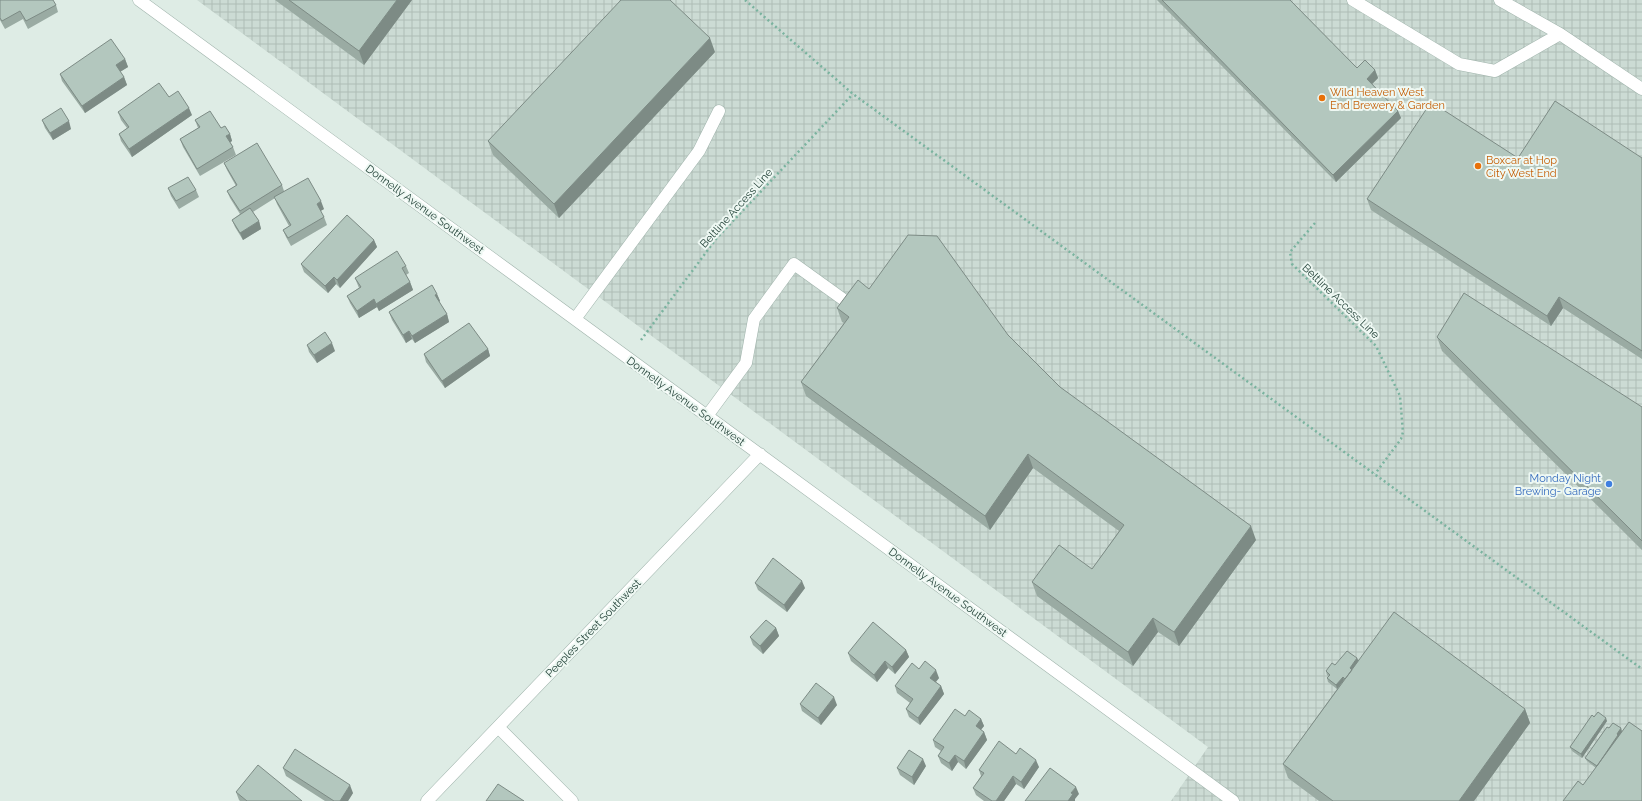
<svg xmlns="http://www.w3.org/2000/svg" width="1642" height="801" font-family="Raleway,sans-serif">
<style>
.industrial{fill:url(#industrial-grid)}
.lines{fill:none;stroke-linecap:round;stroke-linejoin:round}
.minor-casing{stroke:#a0b4ac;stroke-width:13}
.path{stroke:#7ab39f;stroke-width:2.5;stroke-dasharray:2 3;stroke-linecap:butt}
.minor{stroke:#fff;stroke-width:12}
.wall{fill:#9aaba3}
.shaded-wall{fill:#7d8b85}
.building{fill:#b3c7be;stroke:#7d8b85}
.food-dot{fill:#e8710a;stroke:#eef8f3;stroke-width:1.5}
.shop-dot{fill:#3f7fe0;stroke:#eef8f3;stroke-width:1.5}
.labels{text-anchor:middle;stroke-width:4;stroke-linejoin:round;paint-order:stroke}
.food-label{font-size:11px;fill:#c56008;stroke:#eef8f3;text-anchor:start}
.street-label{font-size:11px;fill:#1d3d33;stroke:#eef8f3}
.shop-label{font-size:11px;fill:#366cbe;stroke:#eef8f3;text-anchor:end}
</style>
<defs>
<pattern id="industrial-grid" width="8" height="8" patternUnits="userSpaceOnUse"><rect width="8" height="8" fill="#ccdbd4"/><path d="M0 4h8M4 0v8" fill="none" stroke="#afbdb6"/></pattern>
</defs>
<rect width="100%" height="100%" fill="#deece5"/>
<path class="industrial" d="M197,0H1642V801H1171L1208,747Z"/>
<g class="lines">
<defs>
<path id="minor" d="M139,0L1233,801
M1353,0L1459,64L1495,71L1560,34L1642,89
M1500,0L1560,34
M575,319L699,151L719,111
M707,416L746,363L754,319L794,264L851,305
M498,727L572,801
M427,801L760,454"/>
</defs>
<use href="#minor" class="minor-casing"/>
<path class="path" d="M745,0L853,94L1642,669
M1315,223L1290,252L1292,264L1376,346L1400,396L1403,432L1401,439L1375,474
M641,340L716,239L853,94"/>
<use href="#minor" class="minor"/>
</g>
<path class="wall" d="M0,0L56,5L58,12L28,29L23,19L5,29L0,20Z
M275,0H412L364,65Z
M1157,0H1290L1357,68L1375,70L1378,78L1372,84L1398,111L1401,118L1336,182Z
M715,52L559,218L493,155L488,141Z
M125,59L128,67L120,72L124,77L127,85L85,113L62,81L60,74Z
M118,112L192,115L132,157L121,141L119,134L127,128L121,120Z
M42,120L71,129L53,140L45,128Z
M195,120L221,128L230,134L232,141L230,142L233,147L236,155L200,176L183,147L180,139L198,128Z
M1518,158H1642V359L1563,308L1551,326L1371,210L1367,199Z
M224,163L282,185L284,191L324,209L320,211L324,217L327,225L291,246L286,237L283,230L289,226L277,204L275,198L253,212L259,221L261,229L243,240L235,227L232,220L240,214L230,198L227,191L236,186L227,170Z
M168,188L196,190L199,197L179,209L171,196Z
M374,240L377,247L340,288L336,284L328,293L304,272L301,264Z
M406,266L409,273L406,275L410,282L413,290L379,311L377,307L359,318L350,303L347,296L359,288L355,278Z
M869,289L1008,335L1060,387L1256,540L1179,646L1158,632L1133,666L1037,596L1032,582L1092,569L1119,531L1033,468L990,530L806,396L801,382L844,323L842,322L837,308Z
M437,294L440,301L439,302L447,314L449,322L415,343L412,339L406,343L392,320L389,312Z
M1437,337L1642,407V550L1442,351Z
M307,345L335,351L317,363L309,352Z
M488,349L490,356L445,388L426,362L424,354Z
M755,583L805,588L787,612L758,590Z
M776,628L779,636L763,654L753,645L750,637Z
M906,650L909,657L895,674L888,668L877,682L851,661L848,653Z
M1357,658L1358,661L1525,709L1530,723L1474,801H1319L1288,778L1283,764L1337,689L1328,682L1327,678L1328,676L1327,675L1326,671L1335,665Z
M919,669L939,678L936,682L941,686L944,694L920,725L909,717L906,709L910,703L897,693L895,686Z
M800,704L837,705L821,725L802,711Z
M965,716L981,719L984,726L981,730L984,732L987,740L966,769L958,762L952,771L941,763L938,756L941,751L935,747L933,740Z
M1594,717L1607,721L1582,758L1572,751L1570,747Z
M1629,722L1642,731V801H1563L1578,781L1583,785L1596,768L1587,761L1585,758L1607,727L1609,728L1613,723L1621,728L1622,732L1619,736Z
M1016,754L1039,767L1024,789L1016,784L1004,801H984L976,795L973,788L981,776L979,770Z
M926,766L914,785L900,775L897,768Z
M283,768L353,793L348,801H325L286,776Z
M236,792L302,801H240L239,800Z"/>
<path class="shaded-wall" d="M397,0H412L364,65L359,51Z
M710,38L715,52L559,218L554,204Z
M125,59L128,67L118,73L116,65Z
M1375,70L1378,78L1369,87L1367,79Z
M124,77L127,85L85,113L82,106Z
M189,108L192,115L132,157L129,149Z
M1398,111L1401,118L1336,182L1333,175Z
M69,121L71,129L53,140L50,133Z
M230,134L232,141L229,143L226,136Z
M321,201L324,209L319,212L317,204Z
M259,221L261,229L243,240L240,233Z
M374,240L377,247L340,288L337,280Z
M334,277L336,284L328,293L325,286Z
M410,282L413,290L379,311L376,304Z
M437,294L440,301L438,303L435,295Z
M1559,297L1563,308L1551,326L1547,316Z
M374,299L377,307L359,318L357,311Z
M447,314L449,322L415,343L412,336Z
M409,331L412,339L406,343L403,335Z
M332,343L335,351L317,363L314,355Z
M488,349L490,356L445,388L442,381Z
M1028,454L1033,468L990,530L985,516Z
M1251,526L1256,540L1179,646L1174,632Z
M802,581L805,588L787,612L784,605Z
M1153,618L1158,632L1133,666L1128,652Z
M776,628L779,636L763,654L760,646Z
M906,650L909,657L895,674L892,667Z
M1357,658L1359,662L1351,672L1350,668Z
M885,661L888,668L877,682L874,675Z
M936,670L939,678L933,685L930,678Z
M1343,677L1344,680L1337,689L1336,685Z
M941,686L944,694L920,725L918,718Z
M834,697L837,705L821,725L818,718Z
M1525,709L1530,723L1474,801H1459Z
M1606,718L1607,721L1582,758L1581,754Z
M981,719L984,726L978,733L976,726Z
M1621,728L1622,732L1597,766L1617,734Z
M984,732L987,740L966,769L964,761Z
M955,755L958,762L952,771L949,763Z
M923,759L926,766L914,785L912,777Z
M1036,760L1039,767L1024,789L1021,782Z
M1013,776L1016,784L1004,801H996Z
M350,785L353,793L348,801H340Z
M1076,787L1079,794L1075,799V801H1068L1071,793Z"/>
<path class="building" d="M0,0H53L56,5L26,21L20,11L2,21L0,18Z
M289,0H397L359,51Z
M621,0H670L710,38L554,204L488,141Z
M1162,0H1290L1357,68L1365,60L1375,70L1367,79L1398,111L1333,175Z
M111,39L125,59L116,65L124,77L82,106L60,74Z
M159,83L169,97L178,91L189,108L129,149L119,134L129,127L118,112Z
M1555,101L1642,158V351L1559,297L1547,316L1367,199L1431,102L1518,158Z
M61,108L69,121L50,133L42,120Z
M210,111L221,128L225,126L230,134L226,136L233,147L197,169L180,139L200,127L195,120Z
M257,143L282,185L240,211L227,191L237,185L224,163Z
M188,177L196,190L176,201L168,188Z
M308,178L321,201L317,204L324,217L288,238L283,230L291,225L274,197Z
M250,208L259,221L240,233L232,220Z
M347,215L374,240L337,280L334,277L325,286L301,264Z
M908,235L937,236L1008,335L1060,387L1251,526L1174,632L1153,618L1128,652L1032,582L1059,545L1092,569L1124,525L1028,454L985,516L801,382L849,317L837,308L858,280L869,289Z
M397,251L406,266L402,268L410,282L376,304L374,299L357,311L347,296L361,287L355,278Z
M432,285L437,294L435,295L447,314L412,336L409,331L403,335L389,312Z
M1464,293L1642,407V541L1437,337Z
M469,323L488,349L442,381L424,354Z
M325,332L332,343L314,355L307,345Z
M773,558L802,581L784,605L755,583Z
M1394,612L1525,709L1459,801H1333L1283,764Z
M766,620L776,628L760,646L750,637Z
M873,622L906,650L892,667L885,661L874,675L848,653Z
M1347,651L1357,658L1350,668L1352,670L1345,679L1343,677L1336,685L1327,678L1330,675L1326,671L1332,663L1335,665Z
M925,661L936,670L930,678L941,686L918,718L906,709L913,699L895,686L912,663L919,669Z
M816,683L834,697L818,718L800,704Z
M955,709L965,716L969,710L981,719L976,726L984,732L964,761L955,755L949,763L938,756L944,747L933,740Z
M1598,712L1606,718L1581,754L1570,747L1592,715L1594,717Z
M1629,722L1642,731V801H1563L1578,781L1583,785Z
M1613,723L1621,728L1617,734L1618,735L1597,766L1585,758L1607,727L1609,728Z
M999,741L1016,754L1020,748L1036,760L1021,782L1013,776L996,801H992L973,788L984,773L979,770Z
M295,749L350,785L340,801H334L283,768Z
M909,750L923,759L912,777L897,768Z
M258,765L302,801H247L236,792Z
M1050,768L1076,787L1071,793L1073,794L1068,801H1025Z
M498,784L524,801H486Z"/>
<g class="food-dot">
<circle cx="1322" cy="98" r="4"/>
<circle cx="1478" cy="166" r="4"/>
</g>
<circle class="shop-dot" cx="1609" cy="484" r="4"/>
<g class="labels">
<g class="food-label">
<text x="1330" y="96">Wild Heaven West<tspan x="1330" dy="13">End Brewery &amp; Garden</tspan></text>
<text x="1486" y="164">Boxcar at Hop<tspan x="1486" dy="13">City West End</tspan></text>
</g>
<g class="street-label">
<text transform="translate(736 208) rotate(-48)" y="4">Beltline Access Line</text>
<text transform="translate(425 209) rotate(36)" y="4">Donnelly Avenue Southwest</text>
<text transform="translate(1341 301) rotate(44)" y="4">Beltline Access Line</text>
<text transform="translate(686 401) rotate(36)" y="4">Donnelly Avenue Southwest</text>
<text transform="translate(948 592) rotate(36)" y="4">Donnelly Avenue Southwest</text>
<text transform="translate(593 628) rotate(-46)" y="4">Peeples Street Southwest</text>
</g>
<g class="shop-label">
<text x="1601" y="482">Monday Night<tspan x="1601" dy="13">Brewing- Garage</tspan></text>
</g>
</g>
</svg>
